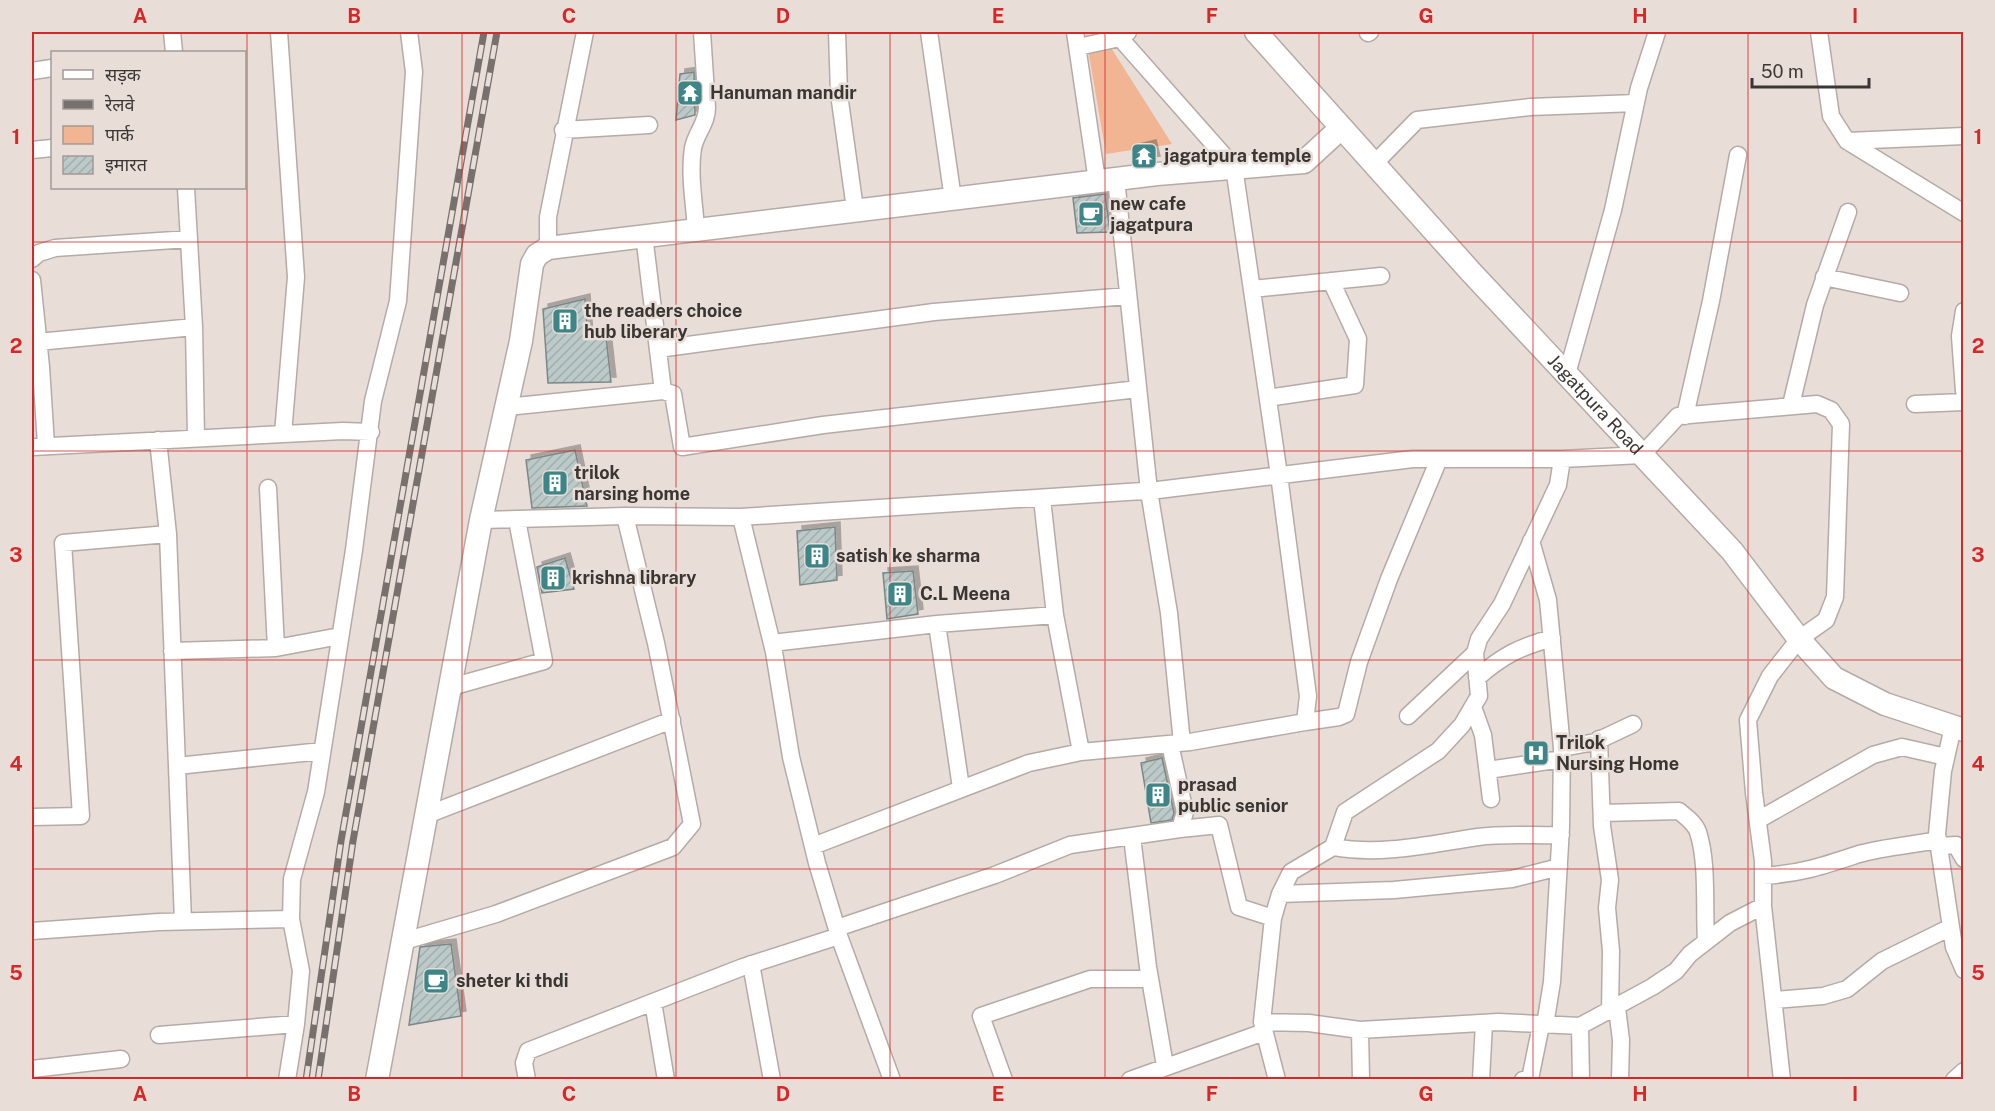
<svg xmlns="http://www.w3.org/2000/svg" width="1995" height="1111" font-family="'Public Sans','Noto Sans Devanagari',sans-serif">
<style>
.green{fill:#f1b594}
.building{fill:url(#building-hatch);stroke:#7c8888;stroke-width:1.5;filter:url(#shadow)}
.lines{fill:none;stroke-linecap:round;stroke-linejoin:round}
.street-casing{stroke:#b5aba6;stroke-width:19}
.secondary-casing{stroke:#b5aba6;stroke-width:25}
.street{stroke:#fff;stroke-width:16}
.secondary{stroke:#fff;stroke-width:22}
.rail-casing{stroke:#77706d;stroke-width:7}
.rail{stroke:#e8ddd7;stroke-width:4.5;stroke-dasharray:14;stroke-linecap:butt}
.grid{fill:none;stroke:#d62828;stroke-width:1.5;stroke-opacity:0.55}
.labels{text-anchor:middle;stroke-width:5;stroke-linejoin:round;paint-order:stroke}
.poi-label{font-size:18px;font-weight:bold;fill:#3a3634;stroke:#e8ddd7;text-anchor:start}
.street-label{font-size:18px;fill:#3a3634;stroke:#e8ddd7}
.neatline{fill:none;stroke:#d62828;stroke-width:2}
.grid-label{font-size:20px;text-anchor:middle;font-weight:bold;fill:#d62828}
</style>
<defs>
<pattern id="building-hatch" width="6" height="6" patternUnits="userSpaceOnUse" patternTransform="scale(1.5)"><rect width="6" height="6" fill="#bcc9c9"/><path d="M-1 1l2-2M0 6l6-6M5 7l2-2" fill="none" stroke="#a2adad"/></pattern>
<filter id="shadow"><feDropShadow dx="5" dy="-5" stdDeviation="0" flood-color="#0004"/></filter>
</defs>
<rect width="100%" height="100%" fill="#e8ddd7"/>
<path class="green" d="M1108,43L1172,144L1106,154L1088,49Z"/>
<path class="building" d="M694,72L695,115L676,120L680,74Z
M1151,145L1155,161L1136,163L1134,149Z
M1105,194L1110,232L1077,233L1073,198Z
M585,299L588,339L606,337L611,382L548,383L543,309Z
M575,450L587,506L532,508L526,460Z
M835,527L837,580L800,585L797,531Z
M565,558L574,589L542,593L537,567Z
M913,571L918,614L887,619L883,573Z
M1162,758L1174,813L1172,820L1151,823L1141,763Z
M451,944L461,1016L409,1025L420,947Z"/>
<g class="lines">
<defs>
<path id="street" d="M172,32L174,52
M279,32L296,277L283,434
M837,32L839,94L855,209
M929,32L953,199
M1075,32L1097,181
M1819,32L1831,116L1847,141L1964,213
M1368,33L1370,32
M1078,47L1120,38L1128,32
M32,71L52,68
M563,130L649,125
M1847,141L1964,136
M32,150L52,148
M1374,164L1417,120L1530,107L1636,103
M1116,179L1149,491L1169,613L1182,743
M186,188L194,327L196,438
M696,228C694,202 689,173 693,148C696,133 707,123 707,108L702,32
M548,248V217L585,32
M32,259L39,253L55,248L189,239
M1824,277L1900,293
M32,280L41,367L46,445
M1252,289L1381,276
M1964,311L1960,336L1964,391
M38,342L194,327
M658,349L934,312L1127,296
M1567,374L1613,210L1639,88L1657,32
M663,391L673,394L682,447L823,425L1138,389
M1268,398L1355,385L1358,339L1331,281
M1915,404L1964,402
M1791,405L1815,305L1848,212
M507,407L663,391L644,235
M1685,416L1711,301L1738,155
M32,447L343,431L371,432
M1042,499L1055,615L1081,752
M741,517L1158,490L1413,459H1562L1642,455L1678,416L1817,404L1831,410L1841,424L1835,597L1826,620L1799,639L1770,676L1748,720L1754,793L1763,861V906L1782,1080
M481,520L625,516L741,517L774,652L791,757L817,863L839,936L892,1080
M168,534L183,921
M1531,541L1548,600L1562,748L1561,827L1552,982L1545,1025
M937,624L961,788
M772,643L937,624L1055,615
M276,648L340,636
M172,651L276,648L268,488
M1477,678C1503,655 1520,647 1552,638
M451,687L544,661L517,520
M1473,707L1483,735L1491,799
M1408,716L1475,653
M1305,722L1339,717L1346,714L1359,662L1389,579L1439,459
M1953,727L1943,771L1937,834L1954,947L1964,970
M1599,739L1602,826L1610,880L1607,908L1611,951L1610,1012
M1562,748L1595,742L1633,724
M177,766L322,751
M1488,770L1562,759
M1602,813L1679,811C1686,817 1695,823 1698,832C1708,862 1704,909 1706,941
M424,816L672,720
M32,817L81,816L63,543L168,534L158,440
M1758,820L1873,755L1902,747L1946,757
M1180,829L1219,825L1239,907L1273,918
M1132,837L1148,967L1165,1066
M813,846L1029,763L1081,752L1190,742L1305,722L1308,696L1279,475L1234,167L1120,38
M1939,846L1956,845L1964,859
M1333,847C1382,856 1430,844 1478,837C1505,833 1534,836 1561,835
M1763,876C1803,873 1823,866 1859,854C1884,847 1912,845 1938,840
M1280,894L1394,890L1512,879L1559,867
M837,928L995,875L1070,845L1180,829L1185,812L1170,744
M32,931L159,922L291,919
M401,942L496,914L673,847L692,824L656,643L625,516
M751,964L772,1080
M1774,1000L1823,996L1847,989L1882,961L1951,927
M653,1002L743,967L839,936
M1617,1008L1621,1040L1620,1080
M1262,1022L1309,1023L1360,1030L1498,1022L1580,1026L1652,987L1676,971L1690,954L1730,923L1763,906
M1580,1026L1581,1080
M1360,1030L1361,1080
M159,1035L296,1024
M32,1069L121,1059
M287,1080L296,1024L301,971L291,919L292,879L316,792L354,550L373,401L398,301L414,72L409,32
M527,1080L524,1063L528,1051L653,1002L666,1080
M1004,1080L981,1016L1090,979H1150
M1130,1080L1264,1032
M1277,1080L1262,1022L1273,918L1280,894L1291,872L1333,847L1345,812L1438,751L1462,725L1479,696L1475,653L1479,639L1502,604L1558,485L1562,459
M1481,1080L1484,1023
M1523,1080L1530,1079L1541,1025
M1954,1080L1964,1071"/>
<g id="secondary">
<path id="s1" d="M1256,32L1470,271L1732,551L1799,639L1834,678L1885,704L1964,730"/>
<path d="M377,1080L481,520L521,341L532,264L537,255L548,248L1157,174L1304,162L1341,128"/>
</g>
</defs>
<use href="#street" class="street-casing"/>
<use href="#secondary" class="secondary-casing"/>
<use href="#street" class="street"/>
<use href="#secondary" class="secondary"/>
<defs>
<path id="rail" d="M306,1080L341,841L484,32
M318,1080L353,841L497,32"/>
</defs>
<use href="#rail" class="rail-casing"/>
<use href="#rail" class="rail"/>
</g>
<path class="grid" d="M247,32V1080M462,32V1080M676,32V1080M890,32V1080M1105,32V1080M1319,32V1080M1533,32V1080M1748,32V1080M32,242H1964M32,451H1964M32,660H1964M32,869H1964"/>
<defs>
<symbol id="temple-square" viewBox="-11 -11 22 22"><rect x="-9" y="-9" width="18" height="18" rx="4" fill="#3d8587" stroke="#e8ddd7"/><path d="M0-6L5-2H3V0L6.5 2.5H4V6H1.5V3h-3V6H-4V2.5H-6.5L-3 0V-2H-5Z" fill="#fff"/></symbol>
<symbol id="cafe-square" viewBox="-11 -11 22 22"><rect x="-9" y="-9" width="18" height="18" rx="4" fill="#3d8587" stroke="#e8ddd7"/><path d="M-5.5-4.5H6V0H3Q3 3.5 0 3.5H-2.5Q-5.5 3.5-5.5 0ZM3-3.2v2h1.7v-2ZM-6 4.5H4V6H-6Z" fill="#fff"/></symbol>
<symbol id="building-square" viewBox="-11 -11 22 22"><rect x="-9" y="-9" width="18" height="18" rx="4" fill="#3d8587" stroke="#e8ddd7"/><path d="M-4-6H4V6H1V3H-1V6H-4ZM-2.5-4.3h1.7v1.8h-1.7ZM.8-4.3h1.7v1.8H.8ZM-2.5-1h1.7V.8h-1.7ZM.8-1h1.7V.8H.8Z" fill="#fff"/></symbol>
<symbol id="hospital-square" viewBox="-11 -11 22 22"><rect x="-9" y="-9" width="18" height="18" rx="4" fill="#3d8587" stroke="#e8ddd7"/><path d="M-5-5h3v3.5h4V-5h3V5h-3V1.5h-4V5h-3Z" fill="#fff"/></symbol>
</defs>
<g fill-rule="evenodd">
<use href="#temple-square" x="675" y="78" width="30" height="30"/>
<use href="#temple-square" x="1129" y="141" width="30" height="30"/>
<use href="#cafe-square" x="1076" y="199" width="30" height="30"/>
<use href="#building-square" x="550" y="306" width="30" height="30"/>
<use href="#building-square" x="540" y="468" width="30" height="30"/>
<use href="#building-square" x="802" y="541" width="30" height="30"/>
<use href="#building-square" x="538" y="563" width="30" height="30"/>
<use href="#building-square" x="885" y="579" width="30" height="30"/>
<use href="#hospital-square" x="1521" y="738" width="30" height="30"/>
<use href="#building-square" x="1143" y="780" width="30" height="30"/>
<use href="#cafe-square" x="421" y="966" width="30" height="30"/>
</g>
<g class="labels">
<g class="poi-label">
<text x="710" y="99">Hanuman mandir</text>
<text x="1164" y="162">jagatpura temple</text>
<text x="1110" y="210">new cafe<tspan x="1110" dy="21">jagatpura</tspan></text>
<text x="584" y="317">the readers choice<tspan x="584" dy="21">hub liberary</tspan></text>
<text x="574" y="479">trilok<tspan x="574" dy="21">narsing home</tspan></text>
<text x="836" y="562">satish ke sharma</text>
<text x="572" y="584">krishna library</text>
<text x="920" y="600">C.L Meena</text>
<text x="1556" y="749">Trilok<tspan x="1556" dy="21">Nursing Home</tspan></text>
<text x="1178" y="791">prasad<tspan x="1178" dy="21">public senior</tspan></text>
<text x="456" y="987">sheter ki thdi</text>
</g>
<g class="street-label">
<text dy="6" stroke="none"><textPath href="#s1" startOffset="504">Jagatpura Road</textPath></text>
</g>
</g>
<rect width="1995" height="1111" fill="none" stroke="#e8ddd7" stroke-width="66"/>
<rect x="51" y="51" width="195" height="138" fill="#e8ddd7" stroke="#a29a96" stroke-width="1.5"/>
<rect x="63" y="70" width="30" height="9" fill="#ffffff" stroke="#a29a96" stroke-width="1.5"/>
<text x="105" y="81" font-size="18" fill="#3a3634">सड़क</text>
<rect x="63" y="100" width="30" height="9" fill="#77706d" stroke="#a29a96" stroke-width="1.5"/>
<text x="105" y="111" font-size="18" fill="#3a3634">रेलवे</text>
<rect x="63" y="126" width="30" height="18" fill="#f1b594" stroke="#a29a96" stroke-width="1.5"/>
<text x="105" y="141" font-size="18" fill="#3a3634">पार्क</text>
<rect x="63" y="156" width="30" height="18" fill="url(#building-hatch)" stroke="#a29a96" stroke-width="1.5"/>
<text x="105" y="171" font-size="18" fill="#3a3634">इमारत</text>
<path d="M1752 78v9h117v-9" fill="none" stroke="#3a3634" stroke-width="3"/>
<text x="1761" y="78" font-size="18" fill="#3a3634" stroke="#e8ddd7" stroke-width="4.5" paint-order="stroke">50 m</text>
<rect x="33" y="33" width="1929" height="1045" class="neatline"/>
<g class="grid-label">
<text x="140" y="23">A</text>
<text x="354" y="23">B</text>
<text x="569" y="23">C</text>
<text x="783" y="23">D</text>
<text x="998" y="23">E</text>
<text x="1212" y="23">F</text>
<text x="1426" y="23">G</text>
<text x="1640" y="23">H</text>
<text x="1855" y="23">I</text>
<text x="16" y="144">1</text>
<text x="1978" y="144">1</text>
<text x="16" y="353">2</text>
<text x="1978" y="353">2</text>
<text x="16" y="562">3</text>
<text x="1978" y="562">3</text>
<text x="16" y="771">4</text>
<text x="1978" y="771">4</text>
<text x="16" y="980">5</text>
<text x="1978" y="980">5</text>
<text x="140" y="1101">A</text>
<text x="354" y="1101">B</text>
<text x="569" y="1101">C</text>
<text x="783" y="1101">D</text>
<text x="998" y="1101">E</text>
<text x="1212" y="1101">F</text>
<text x="1426" y="1101">G</text>
<text x="1640" y="1101">H</text>
<text x="1855" y="1101">I</text>
</g>
</svg>
